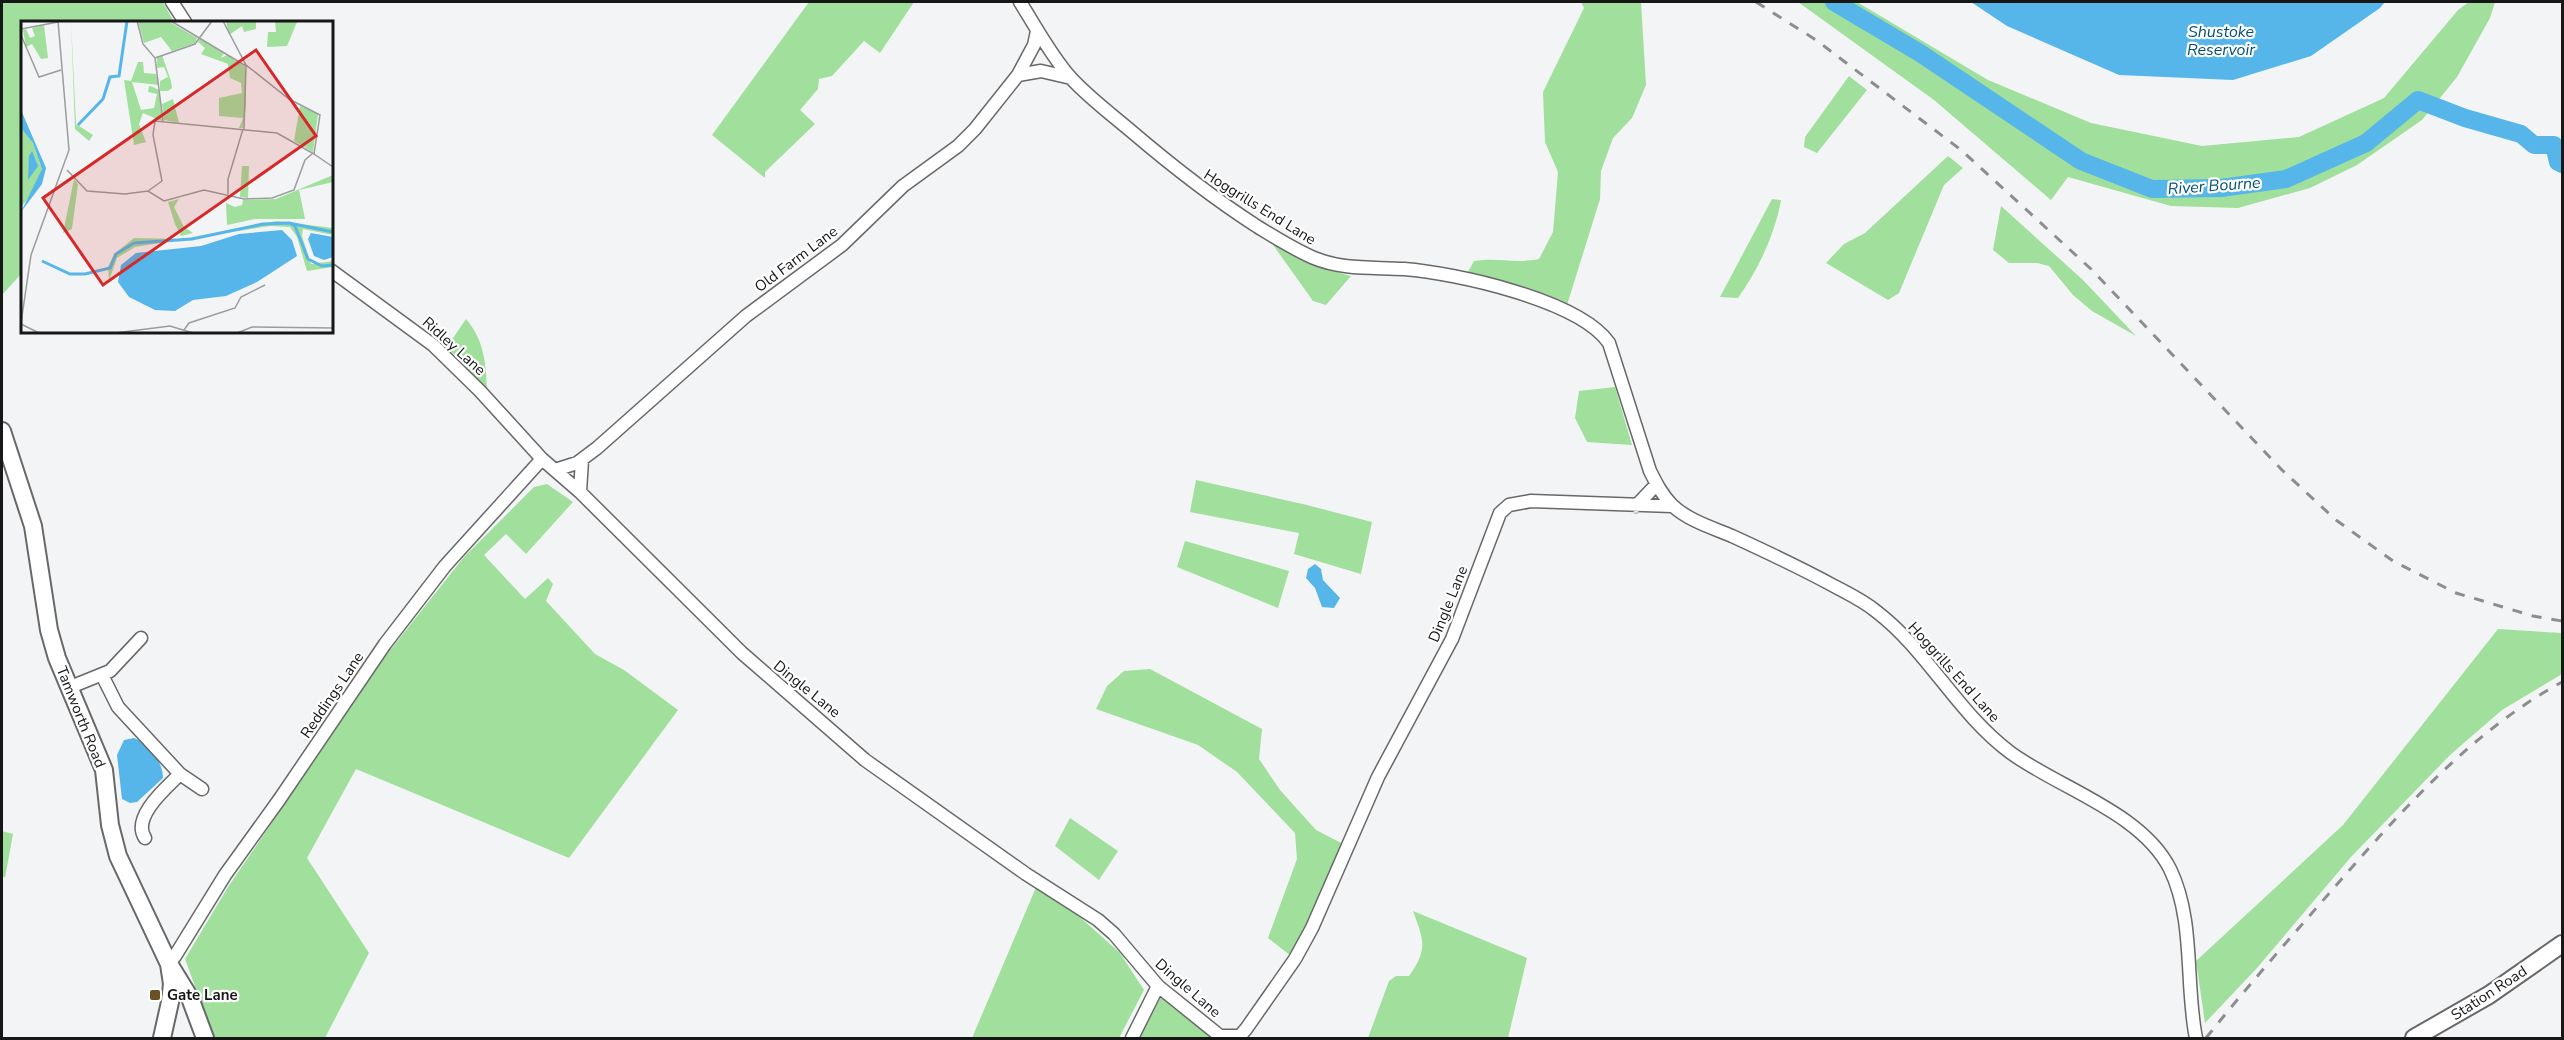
<svg xmlns="http://www.w3.org/2000/svg" width="2564" height="1040" font-family="'Nunito Sans',sans-serif">
<style>
.green{fill:#a1df9c}
.water{fill:#56b6e9}
.lines{fill:none;stroke-linecap:round;stroke-linejoin:round}
.river{stroke:#56b6e9;stroke-width:18}
.street-casing{stroke:#686869;stroke-width:15}
.secondary-casing{stroke:#686869;stroke-width:20}
.street{stroke:#fff;stroke-width:12}
.secondary{stroke:#fff;stroke-width:16}
.rail{stroke:#8c8d8e;stroke-width:3;stroke-dasharray:10 10;stroke-linecap:butt}
.poi-dot{fill:#6b5122;stroke:#fff;stroke-width:2}
.labels{text-anchor:middle;stroke-width:4.5;stroke-linejoin:round;paint-order:stroke}
.street-label{font-size:15px;fill:#171718;stroke:#fff}
.poi-label{font-size:15px;font-weight:bold;fill:#171718;stroke:#fff;text-anchor:start}
.water-label{font-size:16px;font-style:italic;fill:#005273;stroke:#fff}
.inset-river{fill:none;stroke:#56b6e9;stroke-width:3}
.inset-road{fill:none;stroke:#9b9c9d;stroke-width:1.5}
.view{fill:#d62828;fill-opacity:0.15;stroke:#d62828;stroke-width:3}
.inset-edge{fill:none;stroke:#171718;stroke-width:3}
</style>
<rect width="100%" height="100%" fill="#f3f4f5"/>
<path class="green" d="M2,2H163L174,22H22V273L2,295Z
M809,2H914L880,53L864,41L832,76L819,79L818,89L800,110L815,124L765,172V178L712,135Z
M1581,2H1641L1646,85L1632,118L1613,138L1601,171L1600,199L1567,305L1547,296L1468,272L1474,261C1498,257 1515,264 1539,259L1553,232L1558,172L1545,142L1543,92L1584,8Z
M1798,2H1857L1988,80L2091,123L2202,146L2299,137L2384,98L2458,10L2469,2H2495L2490,18L2457,77L2422,120L2357,165L2310,188L2238,208L2171,206L2068,177L2051,200L1934,100Z
M1849,76L1867,90L1817,153L1804,147L1805,137Z
M1948,156L1963,168L1944,185L1899,293L1888,300L1826,263L1844,244L1865,233Z
M1772,199L1781,200C1775,234 1758,270 1738,298L1720,297Z
M2001,206L2083,280L2136,336L2092,311L2073,295L2049,266L2037,263H2009L1993,250Z
M1271,242L1317,267L1351,276L1326,305L1313,301Z
M466,319C484,340 486,363 487,389L447,347Z
M1615,387L1632,445L1587,442L1575,418L1579,391Z
M1196,480L1307,505L1372,522L1361,574L1294,554L1299,533L1190,512Z
M547,484L573,502L526,554L506,534L484,555L525,599L548,578L553,584L546,601L595,654L624,670L678,710L569,858L356,769L307,858L369,953L325,1038H214L185,959L228,887L387,654L464,557L534,487Z
M1185,541L1289,571L1278,608L1177,567Z
M2498,629L2562,633V674L2502,710L2450,755L2351,857L2257,968L2205,1023L2196,961L2343,825Z
M1150,669L1262,729L1259,759L1280,790L1316,830L1343,844L1315,910L1291,956L1268,938L1297,859L1295,833L1237,772L1198,745L1096,709L1107,686L1124,671Z
M1070,818L1118,851L1099,880L1055,846Z
M2,831L13,834L5,878L2,875Z
M1037,885L1081,918L1120,953L1144,990L1119,1038H972Z
M1413,911L1527,958L1508,1038H1368L1389,981L1396,976H1409C1428,949 1424,941 1413,911Z
M1162,995L1215,1038H1140Z"/>
<path class="water" d="M1971,2H2385L2380,8L2311,56L2233,80L2119,75L2007,26Z
M1315,564L1321,569L1323,580L1340,598L1334,608L1322,607L1315,588L1306,578L1308,569Z
M134,738C149,743 163,762 163,778L137,802L130,803L122,799L117,755L124,740Z"/>
<g class="lines">
<path class="river" d="M1834,2L1920,53L2081,161L2152,189L2221,188L2286,179L2366,143L2418,100L2465,118L2521,134L2534,145H2554L2558,162L2562,164"/>
<defs>
<path id="street" d="M172,2L185,22
M1020,2C1036,27 1050,54 1070,77C1088,97 1111,114 1131,131C1172,166 1213,198 1258,227C1276,238 1295,250 1314,258C1343,270 1373,267 1404,269C1455,273 1579,300 1609,343L1650,471C1656,483 1662,495 1672,505C1687,520 1713,528 1732,536C1767,552 1801,568 1834,586C1849,594 1864,601 1877,612C1928,651 1957,713 2011,753C2061,789 2142,813 2170,869C2195,920 2185,984 2196,1038
M1018,75L1041,71L1071,78
M332,271L433,345L480,391L542,459L580,492L742,653L865,760L1026,874L1098,920L1114,934L1158,986L1220,1036H1240L1246,1029L1295,959L1312,928L1378,777L1452,639L1500,513L1509,505L1531,501L1672,506
M555,470L577,463L597,448L746,316L842,245L903,186L958,146L975,129L1018,75L1034,45L1037,31
M580,492L582,460
M1636,506L1656,485
M102,675L118,707L180,774L202,789
M68,688L110,671L141,638
M145,838C131,817 167,787 180,774
M169,964L175,956L225,875L279,800L385,644L445,566L542,459
M1132,1038L1158,986"/>
<path id="secondary" d="M2,431L33,526L49,630L57,658L104,770L110,825L118,856L169,964L172,984L170,1002L162,1038
M171,967L190,998L205,1038
M2414,1038L2489,995L2562,944"/>
</defs>
<use href="#street" class="street-casing"/>
<use href="#secondary" class="secondary-casing"/>
<use href="#street" class="street"/>
<use href="#secondary" class="secondary"/>
<path class="rail" d="M1756,2L1816,40L1961,150L2091,269L2282,470L2336,520L2393,561L2456,593L2533,616L2562,621
M2206,1038C2247,987 2290,938 2333,889C2401,811 2471,732 2562,682"/>
</g>
<rect class="poi-dot" x="149" y="989" width="12" height="12" rx="3"/>
<g class="labels">
<g class="street-label">
<text transform="translate(1260 207) rotate(32)" y="5">Hoggrills End Lane</text>
<text transform="translate(796 259) rotate(-37)" y="5">Old Farm Lane</text>
<text transform="translate(454 346) rotate(42)" y="5">Ridley Lane</text>
<text transform="translate(1448 604) rotate(-68)" y="5">Dingle Lane</text>
<text transform="translate(1954 672) rotate(48)" y="5">Hoggrills End Lane</text>
<text transform="translate(807 689) rotate(39)" y="5">Dingle Lane</text>
<text transform="translate(332 695) rotate(-56)" y="5">Reddings Lane</text>
<text transform="translate(81 717) rotate(68)" y="5">Tamworth Road</text>
<text transform="translate(1188 988) rotate(41)" y="5">Dingle Lane</text>
<text transform="translate(2489 993) rotate(-33)" y="5">Station Road</text>
</g>
<g class="poi-label">
<text x="167" y="1000">Gate Lane</text>
</g>
<g class="water-label">
<text x="2221" y="37">Shustoke<tspan x="2221" dy="18">Reservoir</tspan></text>
<text transform="translate(2214 185) rotate(-4)" y="6">River Bourne</text>
</g>
</g>
<g transform="translate(21 21)">
<rect width="312" height="312" fill="#f3f4f5"/>
<path d="M50,0L55,103L72,114L68,120L54,108ZM117,0H147L176,17L174,22L151,30L140,16L123,22ZM205,0H235V8L223,11L221,5L208,14ZM254,0L276,1L266,25L246,26L247,11H255ZM23,4L27,37L20,38L11,23L5,26L2,9L5,8L9,17L14,15L11,7ZM179,18L203,32L200,37L206,34L224,46L225,83L222,107H218L222,97L198,95V77L221,72L220,62L209,57L207,43L180,33L184,27L177,21ZM141,34L150,60L151,67L147,70H139V60L147,56L143,46L136,47V36ZM117,41H122L123,52L135,53L138,64L111,61L120,89L133,87L136,73L127,71L128,65L132,66L138,69L141,100L122,92L118,103L125,121L113,124L103,59L110,60ZM152,78L158,102L143,99L141,83ZM279,85L297,93L292,131L273,120ZM0,106L12,122L21,148L14,169L0,186ZM221,145H228L227,177L219,176ZM312,154V161L278,169L284,198H234L206,204L205,182L214,186L221,184L222,179L255,178ZM53,158L57,163L51,208L42,212ZM158,178L153,186L163,206L172,212L160,215L154,203L147,181ZM256,200L312,207V214L282,208L281,215L290,243L312,240V246L286,250L276,216L269,206L249,205L114,226L96,237L88,260L87,246L93,233L113,217L162,218Z" fill="#a1df9c"/>
<path d="M0,89L25,147L21,163L0,191L21,148L12,122L0,107ZM11,130L17,145L7,159L8,135ZM261,209L271,219L276,235L236,261L205,275L172,279L154,290L134,289L108,276L97,261L100,244L115,232L180,225L218,213ZM290,212L312,216V236L303,239L293,235L287,218Z" fill="#56b6e9"/>
<path class="inset-river" d="M57,104L82,78L89,56L98,55L106,0M268,202L274,205L287,238L301,245L312,244M21,240L49,253H64L89,247L95,233L113,222L171,218L242,203L268,202L312,211"/>
<path class="inset-road" d="M116,0L122,23L134,37L142,100M150,0L225,45L223,108M202,0L225,44L268,78L299,94L293,133L312,146M0,8L37,1M0,14L18,56L40,49M134,37L174,23L191,0M46,149L66,170L104,173L127,170L143,180L183,169L223,178L251,177L273,169L284,139L291,133M127,170L141,160L132,114L134,100L256,112L293,133M207,173V158L222,108M0,302L10,234L48,129L37,0M0,303L18,312M163,309L168,302L214,287L220,276L244,264M94,312L149,305L172,312M216,312L231,306L312,307"/>
<path class="view" d="M235,29L295,115L82,264L22,177Z"/>
<rect width="312" height="312" class="inset-edge"/>
</g>
<rect width="2564" height="1040" fill="none" stroke="#171718" stroke-width="6"/>
</svg>
